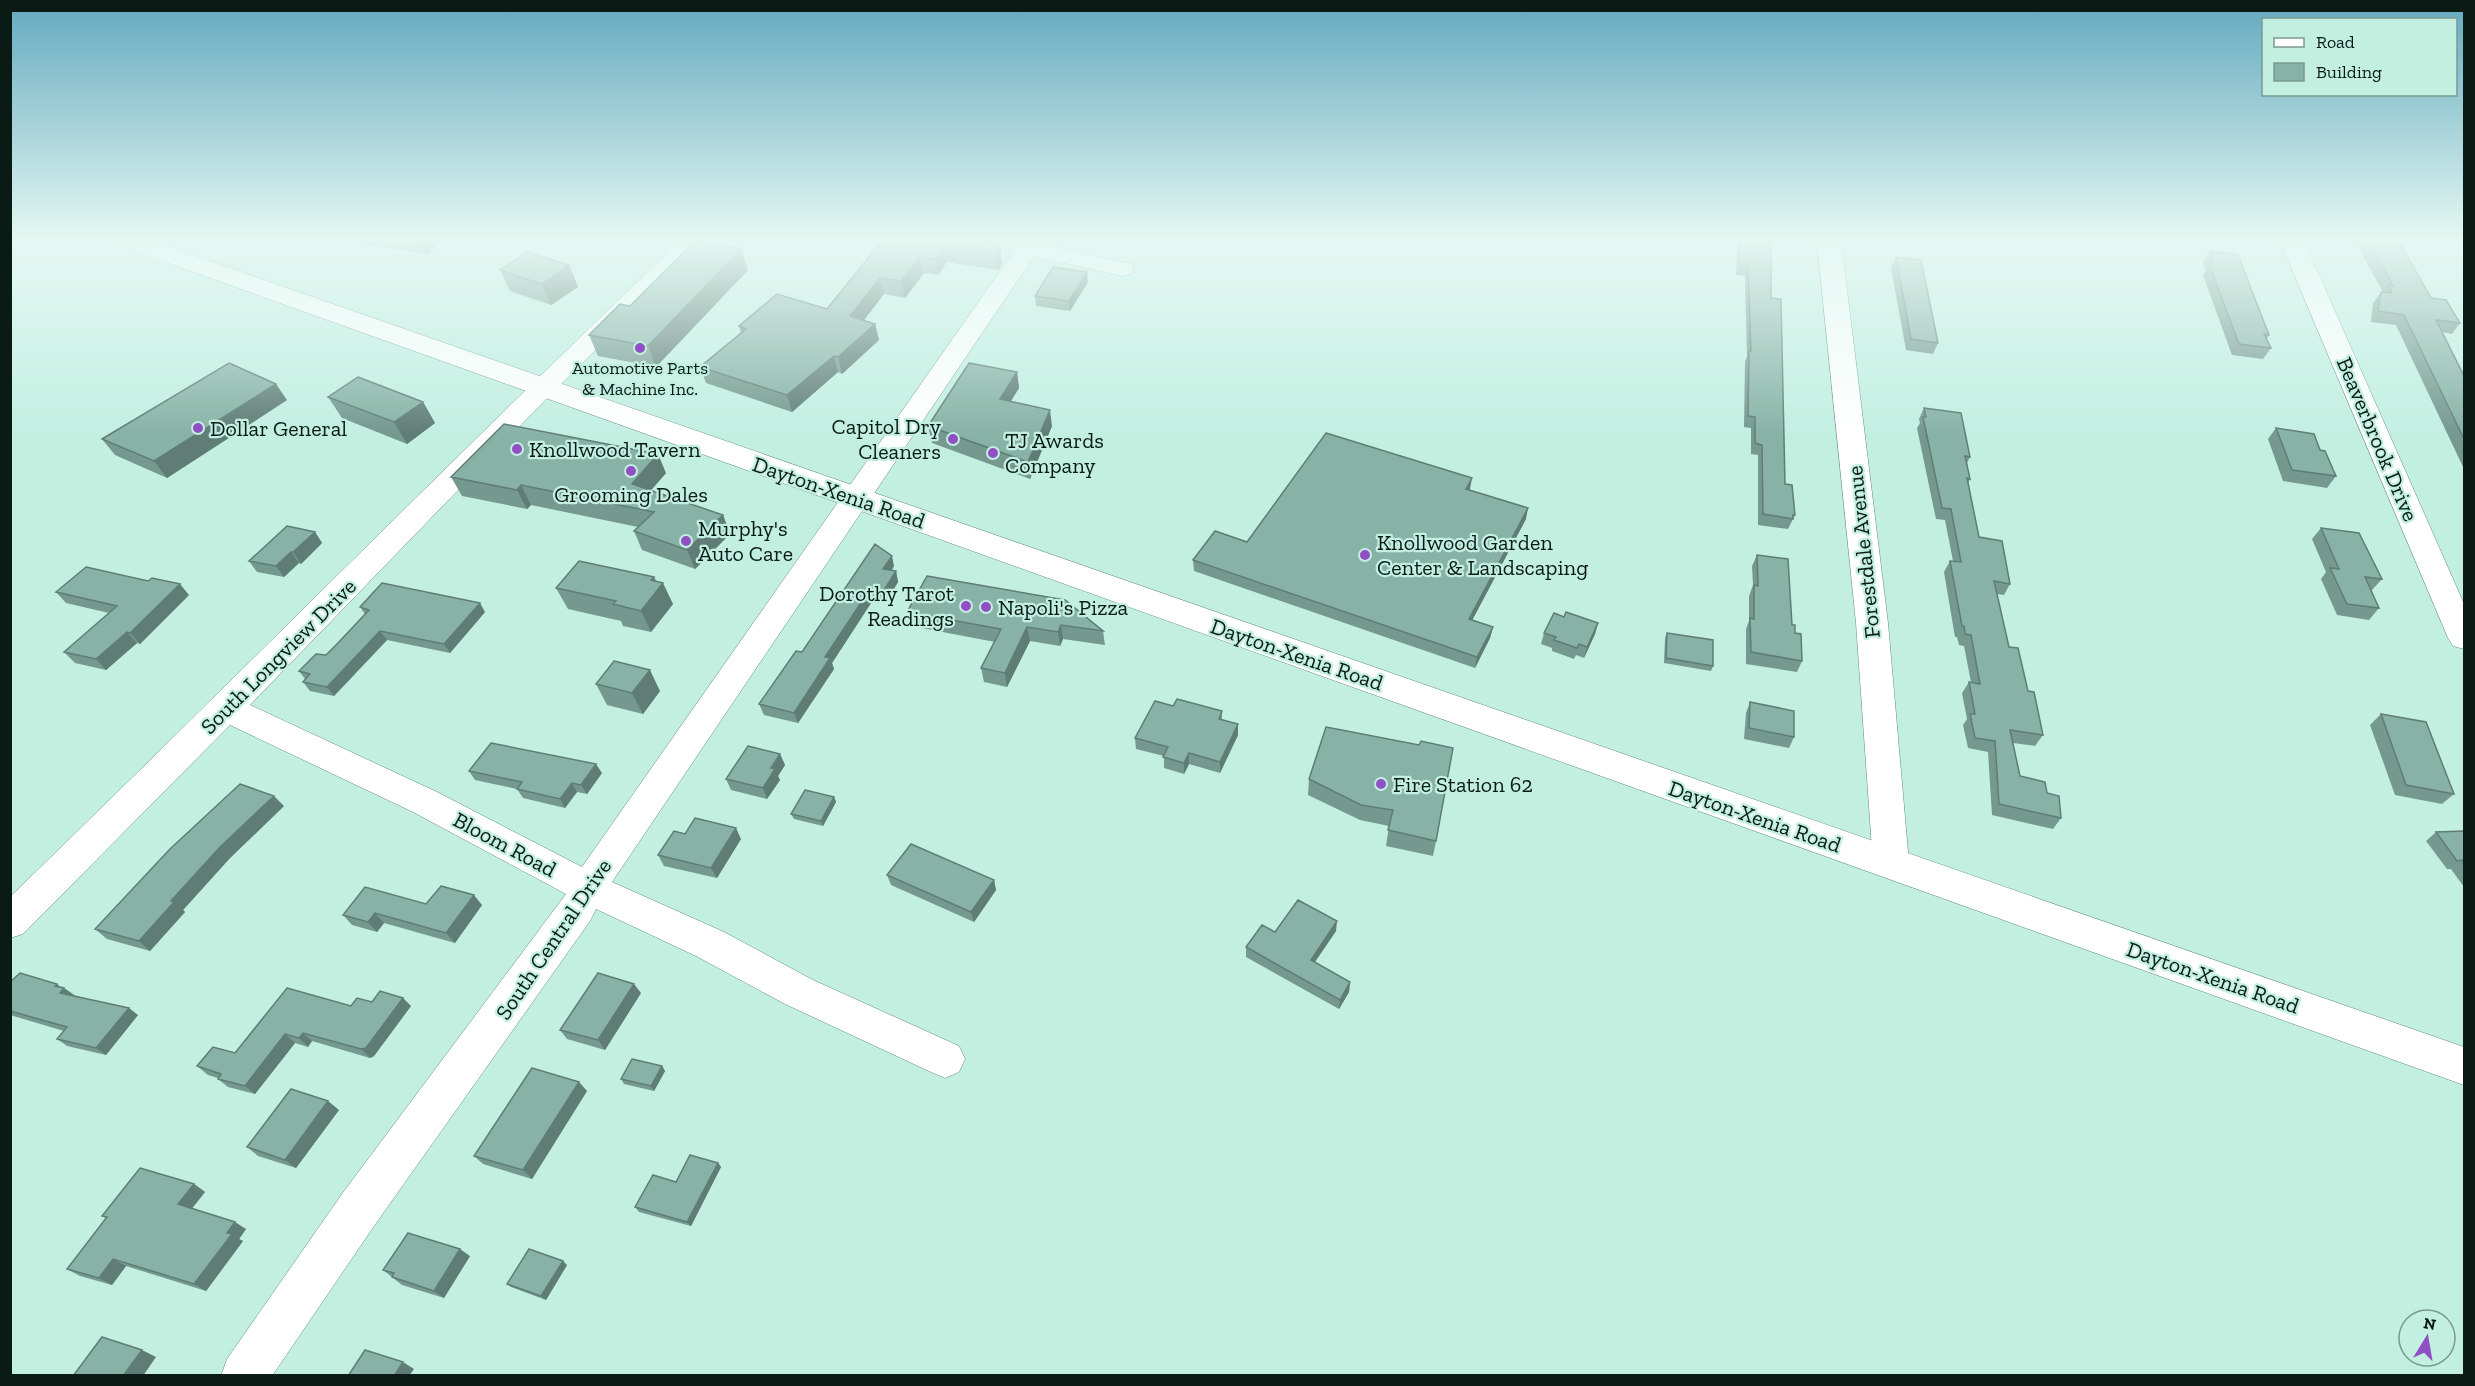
<svg xmlns="http://www.w3.org/2000/svg" width="2475" height="1386" font-family="'Zilla Slab',serif">
<style>
.lines{fill:none;stroke-linecap:round;stroke-linejoin:round}
.minor-casing{stroke:#648d81;stroke-width:1}
.major-casing{stroke:#648d81;stroke-width:1}
.minor{fill:#fff;fill-rule:evenodd}
.major{fill:#fff;fill-rule:evenodd}
.wall{fill:#75998e}
.shaded-wall{fill:#5f7d74}
.building{fill:#88b2a5;stroke:#5f7d74;stroke-width:1.5}
.poi-dot{fill:#914fc4;stroke:#c3efe1;stroke-width:2}
.labels{text-anchor:middle;stroke-width:4.5;stroke-linejoin:round;paint-order:stroke}
.far-poi-label{font-size:18px;fill:#0a1b16;stroke:#c3efe1}
.poi-label{font-size:22px;fill:#0a1b16;stroke:#c3efe1;text-anchor:start}
.street-label{font-size:22px;fill:#0a1b16;stroke:#c3efe1}
</style>
<rect width="100%" height="100%" fill="#c3efe1"/>
<g class="lines">
<defs>
<path id="minor" d="M680,241H706L552,393L250,705L437,792L582,867L1015,250L1003,246L999,241H1045L1043,244L1054,247L1131,264L1134,269L1131,274L1122,276L1034,256L612,882L724,932L813,980L959,1046L965,1059L959,1072L945,1078L931,1072L785,1004L696,956L596,909L590,921L374,1226L272,1376H221L227,1359L342,1194L566,894L413,812L230,725L23,934L10,938V897C235,679 454,457 680,241Z
M1817,241H1841L1888,623L1909,863L1904,874L1891,878L1878,874L1873,863L1856,623Z
M2280,241H2304L2464,604V649L2453,646L2448,638Z"/>
<path id="major" d="M117,241H152L2464,1047V1085L121,246Z"/>
</defs>
<use href="#minor" class="minor-casing"/>
<use href="#major" class="major-casing"/>
<use href="#minor" class="minor"/>
<use href="#major" class="major"/>
</g>
<path class="wall" d="M361,241H442L427,254L362,244Z
M882,241L1000,248L1002,264L998,270L947,262L938,275L924,273L905,298L884,294L864,320L875,324L879,340L842,374L838,372L792,412L706,383L700,367L741,333L739,326L827,309Z
M1740,241L1771,298L1785,484L1795,515L1788,529L1758,525V455L1751,454V428L1744,427L1745,362L1747,356L1745,276L1736,275L1737,252Z
M2357,241H2399L2431,298L2460,323L2452,334L2442,332L2464,376V469L2396,325L2371,322L2373,303L2381,292H2383L2362,254Z
M2210,251L2269,335L2267,339L2271,348L2263,359L2232,355L2203,275L2206,270L2203,262Z
M1896,257L1938,343L1933,354L1906,350L1891,268Z
M569,265L578,287L551,305L510,291L500,270Z
M748,270L656,367L598,356L589,335L630,306Z
M1088,282L1070,311L1036,306L1035,296Z
M1017,372L1019,388L1011,401L1052,426L1030,479L932,443L928,426Z
M328,397L423,402L435,423L407,444L342,418Z
M287,400L167,478L115,455L102,439Z
M1924,408L1970,457L1967,463L1970,479L1968,483L1979,537L2010,584L2004,595L1997,594L2009,647L2028,691L2043,735L2035,746L2013,743L2020,776L2047,793L2061,818L2053,829L1992,815L1988,752L1968,748L1963,725L1967,719L1962,693L1969,682H1971L1964,646L1959,645L1957,637H1955L1944,572L1950,561H1953L1945,520L1936,519L1917,428L1920,423L1919,419Z
M2276,428L2320,450L2336,476L2327,488L2283,481L2268,439Z
M666,473L651,490L723,515L730,534L695,569L642,550L634,531L638,527L531,505L527,509L462,496L451,477Z
M1470,489V490L1526,519L1472,620L1493,627L1490,638L1475,668L1194,571L1193,560L1247,542Z
M2321,528L2382,579L2372,590H2371L2379,608L2369,620L2337,615L2321,579L2326,572L2312,539Z
M315,532L322,543L301,564L299,563L284,577L257,572L249,561Z
M1757,555L1795,633L1802,661L1797,672L1746,664V629L1749,621V596L1753,585L1752,566Z
M894,566L892,570L896,571L898,582L886,602L873,600L832,663L834,669L798,723L764,715L759,704L802,652Z
M927,576L1103,631L1105,645L1063,639L1060,646L1030,641L1007,687L984,682L981,668L995,642L911,626L907,612Z
M654,577L656,581L673,604L651,632L623,626L621,621L568,609L556,588Z
M56,592L189,595L140,644L137,643L106,670L75,663L64,652L109,613L66,603Z
M360,607L485,612L450,653L387,640L334,696L310,691L303,682L305,679L299,671L326,655L365,614Z
M1564,617L1598,623L1595,634L1584,658L1576,655L1574,659L1552,651V648L1541,644L1544,633Z
M1667,633L1713,666L1711,671L1664,663L1665,638Z
M596,684L660,691L643,714L607,705Z
M1750,702L1794,737L1789,748L1744,739L1746,713Z
M1173,706L1222,711V720L1238,735L1220,773L1189,764L1184,774L1164,768V756L1136,749L1135,738Z
M2381,714L2454,794L2442,804L2395,795L2370,725Z
M1326,727L1436,841L1433,856L1386,846L1389,826L1360,820L1308,795L1309,779Z
M780,754L785,765L778,776L780,780L767,799L731,790L726,779Z
M469,771L602,773L587,794L577,792L565,808L523,798L517,789L475,780Z
M834,797L836,802L823,826L794,819L791,814Z
M284,806L230,858L183,910L185,912L150,951L107,939L95,929Z
M2464,831V887L2451,869H2447L2426,841L2436,832Z
M685,834L741,839L717,878L664,866L658,855Z
M887,875L994,880L996,890L974,922L891,885Z
M426,904L482,905L455,943L384,923L377,932L352,925L343,915Z
M1336,931L1315,962L1350,982L1349,992L1339,1009L1246,957V947L1275,932Z
M10,982L61,987L64,988L74,995L138,1015L106,1055L67,1046L57,1039L64,1031L10,1015Z
M641,993L605,1050L567,1039L560,1030Z
M372,1002L411,1006L374,1056L370,1058L312,1041L308,1047L295,1043L255,1094L228,1087L218,1079V1078L208,1075L197,1066L235,1053L351,1006Z
M662,1066L665,1071L654,1091L624,1084L621,1079Z
M587,1091L532,1179L483,1164L474,1156Z
M339,1110L296,1168L258,1156L247,1147Z
M718,1163L721,1167L691,1226L639,1212L635,1207L676,1182Z
M194,1184L205,1192L192,1208L246,1229L239,1239L243,1241L206,1291L126,1266L112,1285L80,1276L67,1269L106,1218L102,1216Z
M470,1256L444,1298L402,1285L383,1270Z
M567,1265L546,1300L511,1287L507,1284Z"/>
<path class="shaded-wall" d="M421,241H442L427,254Z
M944,246L947,262L938,275L935,259Z
M1000,248L1002,264L998,270L996,254Z
M741,249L748,270L656,367L648,346Z
M920,257L924,273L905,298L901,281Z
M569,265L578,287L551,305L542,284Z
M1087,272L1088,282L1070,311L1069,301Z
M880,278L884,294L854,333L850,316Z
M875,324L879,340L842,374L838,357Z
M834,356L838,372L792,412L787,395Z
M1017,372L1019,388L1002,415L1000,399Z
M276,384L287,400L167,478L154,461Z
M423,402L435,423L407,444L394,422Z
M1050,410L1052,426L1030,479L1028,462Z
M658,454L666,473L640,503L632,484Z
M1472,478L1470,489L1464,500L1466,489Z
M521,485L531,505L527,509L517,490Z
M1528,508L1526,519L1467,630L1469,619Z
M723,515L730,534L695,569L687,550Z
M315,532L322,543L301,564L293,552Z
M291,552L299,563L284,577L276,566Z
M892,556L894,566L886,579L883,569Z
M896,571L898,582L886,602L883,592Z
M654,577L659,588L663,583L673,604L651,632L641,611L651,580Z
M180,584L189,595L140,644L130,633Z
M870,589L873,600L832,663L834,669L798,723L794,713L825,657Z
M480,603L485,612L450,653L444,644Z
M1598,623L1595,634L1584,658L1587,647Z
M1061,625L1063,639L1060,646L1058,632Z
M1027,627L1030,641L1007,687L1005,673Z
M1493,627L1490,638L1475,668L1477,657Z
M380,631L387,640L334,696L327,687Z
M127,632L137,643L106,670L96,659Z
M650,670L660,691L643,714L632,693Z
M1238,724V735L1220,773V762Z
M1189,753V764L1184,774V763Z
M780,754L785,765L778,776L780,780L767,799L763,788L771,768Z
M596,764L602,773L587,794L581,785Z
M572,783L577,792L565,808L560,799Z
M274,796L284,806L230,858L183,910L185,912L150,951L139,941L171,901L220,847Z
M834,797L836,802L823,826L821,821Z
M736,828L741,839L717,878L711,868Z
M994,880L996,890L974,922L971,912Z
M474,895L482,905L455,943L446,933Z
M375,913L384,923L377,932L368,922Z
M1337,921L1336,931L1310,969L1311,960Z
M1350,982L1349,992L1339,1009L1340,1000Z
M57,984L63,989L64,988L74,995L60,993L55,986Z
M634,984L641,993L605,1050L598,1040Z
M403,998L411,1006L374,1056L370,1058L361,1049Z
M129,1008L138,1015L106,1055L96,1048Z
M303,1033L312,1041L308,1047L299,1038Z
M285,1034L295,1043L255,1094L245,1086Z
M662,1066L665,1071L654,1091L651,1086Z
M579,1082L587,1091L532,1179L523,1170Z
M328,1101L339,1110L296,1168L285,1160Z
M718,1163L721,1167L691,1226L687,1222Z
M194,1184L205,1192L190,1211L178,1204Z
M235,1222L246,1229L239,1239L243,1241L206,1291L194,1284Z
M460,1249L470,1256L444,1298L434,1291Z
M113,1259L126,1266L112,1285L99,1278Z
M563,1261L567,1265L546,1300L541,1296Z
M142,1350L156,1357L143,1376H123Z
M403,1362L414,1369L409,1376H394Z"/>
<path class="building" d="M695,241L741,249L648,346L589,335L620,304L630,306Z
M882,241H987L1000,248L996,254L944,246L935,259L920,257L901,281L880,278L850,316L875,324L838,357L834,356L787,395L700,367L746,329L739,326L777,294L827,309Z
M1740,241H1771V298L1781,299L1785,484L1792,485L1795,515H1793V519L1763,514L1762,445L1755,443V417L1748,416L1749,351H1751L1748,265L1739,264Z
M2369,241H2399L2431,298L2446,300L2460,323L2436,320L2464,376V439L2404,315L2378,311L2381,292L2392,293L2388,285L2393,286Z
M2210,251L2238,255L2269,335L2264,334L2271,348L2239,344L2209,264L2214,265Z
M527,252L569,265L542,284L500,270Z
M1896,257L1921,260L1938,343L1911,339Z
M1053,267L1087,272L1069,301L1035,296Z
M229,363L276,384L154,461L102,439Z
M969,363L1017,372L1000,399L1050,410L1028,462L928,426Z
M358,377L423,402L394,422L328,397Z
M1924,408L1961,413L1970,457L1965,456L1970,479L1967,478L1979,537L2002,541L2010,584L1994,581L2009,647L2018,648L2028,691L2034,692L2043,735L2010,730L2020,776L2045,782L2047,793L2059,796L2061,818L1999,804L1995,741L1975,738L1970,714H1975L1969,682L1980,684L1971,635L1965,634L1964,626H1962L1950,561L1961,562L1951,509L1942,508L1923,417H1926Z
M504,424L658,454L632,484L723,515L687,550L634,531L654,512L521,485L517,490L451,477Z
M2276,428L2314,434L2320,450L2325,451L2336,476L2292,470Z
M1326,433L1472,478L1466,489L1528,508L1469,619L1493,627L1477,657L1193,560L1215,531L1247,542Z
M287,526L315,532L293,552H291L276,566L249,561Z
M2321,528L2359,533L2382,579L2365,577L2379,608L2347,604L2330,568L2339,569Z
M875,544L892,556L883,569L896,571L883,592L870,589L825,657L830,658L794,713L759,704L796,651L802,652Z
M1757,555L1788,559L1792,625H1795V633L1801,634L1802,661L1751,652L1750,618L1754,619V585L1758,586Z
M579,561L654,577L651,580L663,583L641,611L613,604L616,601L556,588Z
M86,567L148,581L152,578L180,584L130,633L127,632L96,659L64,652L117,606L56,592Z
M927,576L1065,600L1103,631L1061,625L1058,632L1027,627L1005,673L981,668L1001,629L907,612Z
M382,583L480,603L444,644L380,631L327,687L303,682L310,674L299,671L316,654L326,655L338,643L369,610L360,607Z
M1566,612L1598,623L1587,647L1579,644L1577,648L1554,640L1556,637L1544,633L1554,613L1564,617Z
M1667,633L1713,640V666L1666,658Z
M614,661L650,670L632,693L596,684Z
M1177,699L1222,711L1219,719L1238,724L1220,762L1189,753L1184,763L1163,757L1168,747L1135,738L1155,701L1173,706Z
M1750,702L1794,711V737L1749,728Z
M2381,714L2426,722L2454,794L2406,785Z
M1326,727L1419,745L1421,741L1453,748L1436,841L1388,830L1393,810L1361,805L1309,779Z
M491,743L596,764L581,785L572,783L560,799L517,789L522,782L469,771Z
M748,746L780,754L771,768L775,769L763,788L726,779Z
M240,784L274,796L220,847L171,901L174,902L139,941L95,929L170,849Z
M805,790L834,797L821,821L791,814Z
M695,818L736,828L711,868L658,855L674,831L685,834Z
M2464,831V864L2462,860L2457,861L2436,832Z
M911,844L994,880L971,912L887,875Z
M441,886L474,895L446,933L375,913L368,922L343,915L365,887L426,904Z
M1298,900L1337,921L1311,960L1350,982L1340,1000L1246,947L1262,925L1275,932Z
M20,973L57,984L55,986L64,988L60,993L129,1008L96,1048L57,1039L67,1027L10,1011V982Z
M598,973L634,984L598,1040L560,1030Z
M287,988L351,1006L357,998L372,1002L380,991L403,998L366,1048L361,1049L303,1033L299,1038L285,1034L245,1086L218,1079L221,1074L197,1066L213,1047L235,1053Z
M632,1059L662,1066L651,1086L621,1079Z
M532,1068L579,1082L523,1170L474,1156Z
M291,1089L328,1101L285,1160L247,1147Z
M690,1155L718,1163L687,1222L635,1207L653,1175L676,1182Z
M140,1168L194,1184L178,1204L235,1222L227,1233L232,1234L194,1284L113,1259L99,1278L67,1269L107,1217L102,1216Z
M408,1233L460,1249L434,1291L392,1277L394,1273L383,1270Z
M529,1249L563,1261L541,1296L507,1284Z
M102,1337L142,1350L123,1376H73Z
M365,1350L403,1362L394,1376H348Z"/>
<linearGradient id="sky" x2="0" y2="1"><stop stop-color="#63a9bf"/><stop offset="0.55" stop-color="#e4f8f2"/><stop offset="1" stop-color="#e4f8f2" stop-opacity="0"/></linearGradient>
<rect width="2475" height="435" fill="url(#sky)"/>
<g class="poi-dot">
<circle cx="640" cy="348" r="6"/>
<circle cx="198" cy="428" r="6"/>
<circle cx="953" cy="439" r="6"/>
<circle cx="517" cy="449" r="6"/>
<circle cx="993" cy="453" r="6"/>
<circle cx="631" cy="471" r="6"/>
<circle cx="686" cy="541" r="6"/>
<circle cx="1365" cy="555" r="6"/>
<circle cx="966" cy="606" r="6"/>
<circle cx="986" cy="607" r="6"/>
<circle cx="1381" cy="784" r="6"/>
</g>
<g class="labels">
<g class="far-poi-label">
<text x="640" y="374">Automotive Parts<tspan x="640" dy="21">&amp; Machine Inc.</tspan></text>
</g>
<g class="poi-label">
<text x="941" y="434" text-anchor="end">Capitol Dry<tspan x="941" dy="25">Cleaners</tspan></text>
<text x="210" y="436">Dollar General</text>
<text x="1005" y="448">TJ Awards<tspan x="1005" dy="25">Company</tspan></text>
<text x="529" y="457">Knollwood Tavern</text>
<text x="631" y="502" text-anchor="middle">Grooming Dales</text>
<text x="698" y="536">Murphy's<tspan x="698" dy="25">Auto Care</tspan></text>
<text x="1377" y="550">Knollwood Garden<tspan x="1377" dy="25">Center &amp; Landscaping</tspan></text>
<text x="954" y="601" text-anchor="end">Dorothy Tarot<tspan x="954" dy="25">Readings</tspan></text>
<text x="998" y="615">Napoli's Pizza</text>
<text x="1393" y="792">Fire Station 62</text>
</g>
<g class="street-label">
<text transform="translate(2378 439) rotate(67)" y="8">Beaverbrook Drive</text>
<text transform="translate(839 492) rotate(19)" y="8">Dayton-Xenia Road</text>
<text transform="translate(1863 552) rotate(-96)" y="8">Forestdale Avenue</text>
<text transform="translate(1297 654) rotate(19)" y="8">Dayton-Xenia Road</text>
<text transform="translate(278 656) rotate(-45)" y="8">South Longview Drive</text>
<text transform="translate(1755 816) rotate(19)" y="8">Dayton-Xenia Road</text>
<text transform="translate(505 844) rotate(28)" y="8">Bloom Road</text>
<text transform="translate(553 939) rotate(-56)" y="8">South Central Drive</text>
<text transform="translate(2213 977) rotate(19)" y="8">Dayton-Xenia Road</text>
</g>
</g>
<rect width="2475" height="1386" fill="none" stroke="#0a1b16" stroke-width="24"/>
<rect x="2262" y="18" width="195" height="78" fill="#c3efe1" stroke="#799a90" stroke-width="1.5"/>
<rect x="2274" y="38" width="30" height="9" fill="#ffffff" stroke="#799a90" stroke-width="1.5"/>
<text x="2316" y="48" font-size="18" fill="#0a1b16">Road</text>
<rect x="2274" y="63" width="30" height="18" fill="#88b2a5" stroke="#799a90" stroke-width="1.5"/>
<text x="2316" y="78" font-size="18" fill="#0a1b16">Building</text>
<g transform="translate(2427 1338) rotate(11)"><circle r="28" fill="#c3efe1" stroke="#799a90" stroke-width="1.5"/>
<path d="M0-4.5L10 22L0 15L-10 22Z" fill="#914fc4"/>
<text y="-9" font-size="16" font-weight="bold" text-anchor="middle" fill="#0a1b16">N</text>
</g>
</svg>
